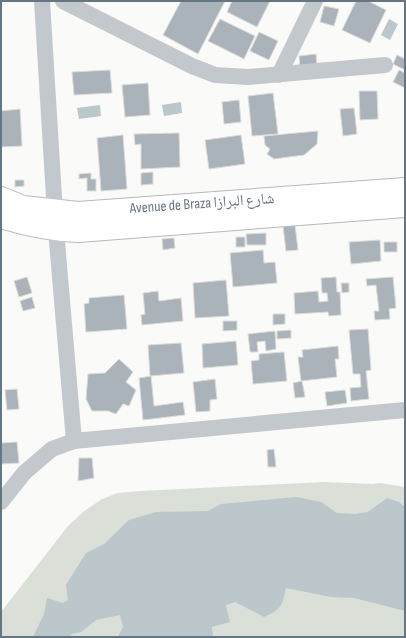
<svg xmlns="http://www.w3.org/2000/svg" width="406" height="638" font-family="'Sofia Sans Condensed','Noto Naskh Arabic',sans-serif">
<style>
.green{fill:#dadfd7}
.water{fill:#bbc7cb}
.building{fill:#aab3b9;stroke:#dcdcda}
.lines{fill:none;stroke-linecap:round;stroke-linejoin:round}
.secondary-casing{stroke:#b3babf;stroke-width:24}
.street{stroke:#c3c8cc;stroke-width:16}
.secondary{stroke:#fff;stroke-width:22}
.labels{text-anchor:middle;stroke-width:4;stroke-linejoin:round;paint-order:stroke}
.street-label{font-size:15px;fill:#657683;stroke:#fff}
</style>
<rect width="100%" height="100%" fill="#fafaf8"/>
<path class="green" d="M324,482L373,484L380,483L405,487V637H1V612L68,526L83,512L102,499L118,493L141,491Z"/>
<path class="water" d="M389,19L398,24L390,40L381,35Z
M181,102L182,113L164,116L162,105Z
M100,105L101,116L79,119L77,108Z
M296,497L321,502L337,513L355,514L368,512L387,498L399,502L405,507V611L354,598L331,597L286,588C282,606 282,609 264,617L235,602L226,605L230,622L212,627L213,637H118L123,627L120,615L96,620L81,632L72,634L69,637H33L44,614L47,598L63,603L68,600L66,585L86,553L104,544L129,520L156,512L208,511L221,504Z"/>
<path class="building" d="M181,1H225L198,54L163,35Z
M232,1H270L257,27L227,12Z
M356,1H368L386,10L370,43L342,30Z
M324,6L339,9L334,26L320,22Z
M220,19L255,36L244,59L208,41Z
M259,32L278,41L269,60L250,51Z
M316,54L317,66L300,68L299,56Z
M397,55L405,59V70L393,64Z
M110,70L112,93L74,95L72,72Z
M399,70L405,73V88L393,82Z
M148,83L150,115L125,117L122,85Z
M359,91H377L378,119L360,120Z
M273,93L278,134L252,136L248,96Z
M239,100L241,122L224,124L222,102Z
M354,108L357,134L343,136L340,109Z
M20,109L22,146L1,147V111Z
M318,131L317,144L304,155L274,159L267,154L270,149L265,145L264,136Z
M179,133L180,167L141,169V144L135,145L134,134Z
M123,135L127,189L101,191L97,138Z
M241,135L245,164L209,169L205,140Z
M153,172V184L141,185V173Z
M91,173V179H96V191H87V178L79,179V174Z
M15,180H24V186L15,187Z
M295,225L298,250L286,251L283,226Z
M266,233V245H247L246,234Z
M236,237H245V247H236Z
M174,238L175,248L163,250L162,239Z
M380,240L381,261L351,264L349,242Z
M384,242H397V252H384Z
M263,250L264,263L275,262L277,283L233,287L230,253Z
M27,277L32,293L19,297L14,281Z
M336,277L337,292H340L341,315L329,316L328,312L295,314L294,293L318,291L319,302L328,301L327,293H322L321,278Z
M393,277L396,308L389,309L390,319L375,320L374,311H379L376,285L367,286L366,279Z
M226,280L229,316L195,318L193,283Z
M341,283H349V292L342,293Z
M158,291L159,301L181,298L183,321L142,325L141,315L145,314L143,293Z
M124,295L127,329L86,332L84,304L89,303V298Z
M32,297L35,308L23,311L20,301Z
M273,314H285V324L273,325Z
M223,321H237V330L223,331Z
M368,329L371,370L366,371L369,399L351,401L350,388L361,387L360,374H353L349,330Z
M291,330V338L277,339V331Z
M275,331L276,349L266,351L265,341L257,342L258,352H250L248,334Z
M236,341L238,365L203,368L202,344Z
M181,343L184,373L150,376L148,345Z
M338,346L339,359H335L337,377L301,381L298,357H303L302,350Z
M284,352L287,381L253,384L251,361L259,360V354Z
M119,359L133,372L126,382L136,390L129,406L123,404L116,414L108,411H92L86,399L88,374L105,373Z
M151,376L154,406L183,402L185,415L143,420L139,378Z
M215,379L217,399L210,400V411L196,412L193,382Z
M302,381L305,397L295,398L293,383Z
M17,389L19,409L7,410L5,390Z
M345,390L347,403L327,406L325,392Z
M17,442L19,463L1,464V443Z
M274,449L276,467H268L267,450Z
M79,458H92L94,478L78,481Z"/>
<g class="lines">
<defs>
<path id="secondary" d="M1,198L23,207L78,213L405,189
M1,217C27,225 51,230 78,231L405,206"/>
</defs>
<use href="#secondary" class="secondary-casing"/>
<path class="street" d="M42,1L56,230L74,441
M63,1L192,66L215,75L248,77L385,65
M279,75L315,1
M1,502L24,473L52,449L74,441L405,410"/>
<use href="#secondary" class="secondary"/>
</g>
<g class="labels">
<g class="street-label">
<text transform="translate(202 203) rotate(-4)" y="5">Avenue de Braza شارع البرازا</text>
</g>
</g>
<rect width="406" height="638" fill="none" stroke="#657683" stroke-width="4"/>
</svg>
